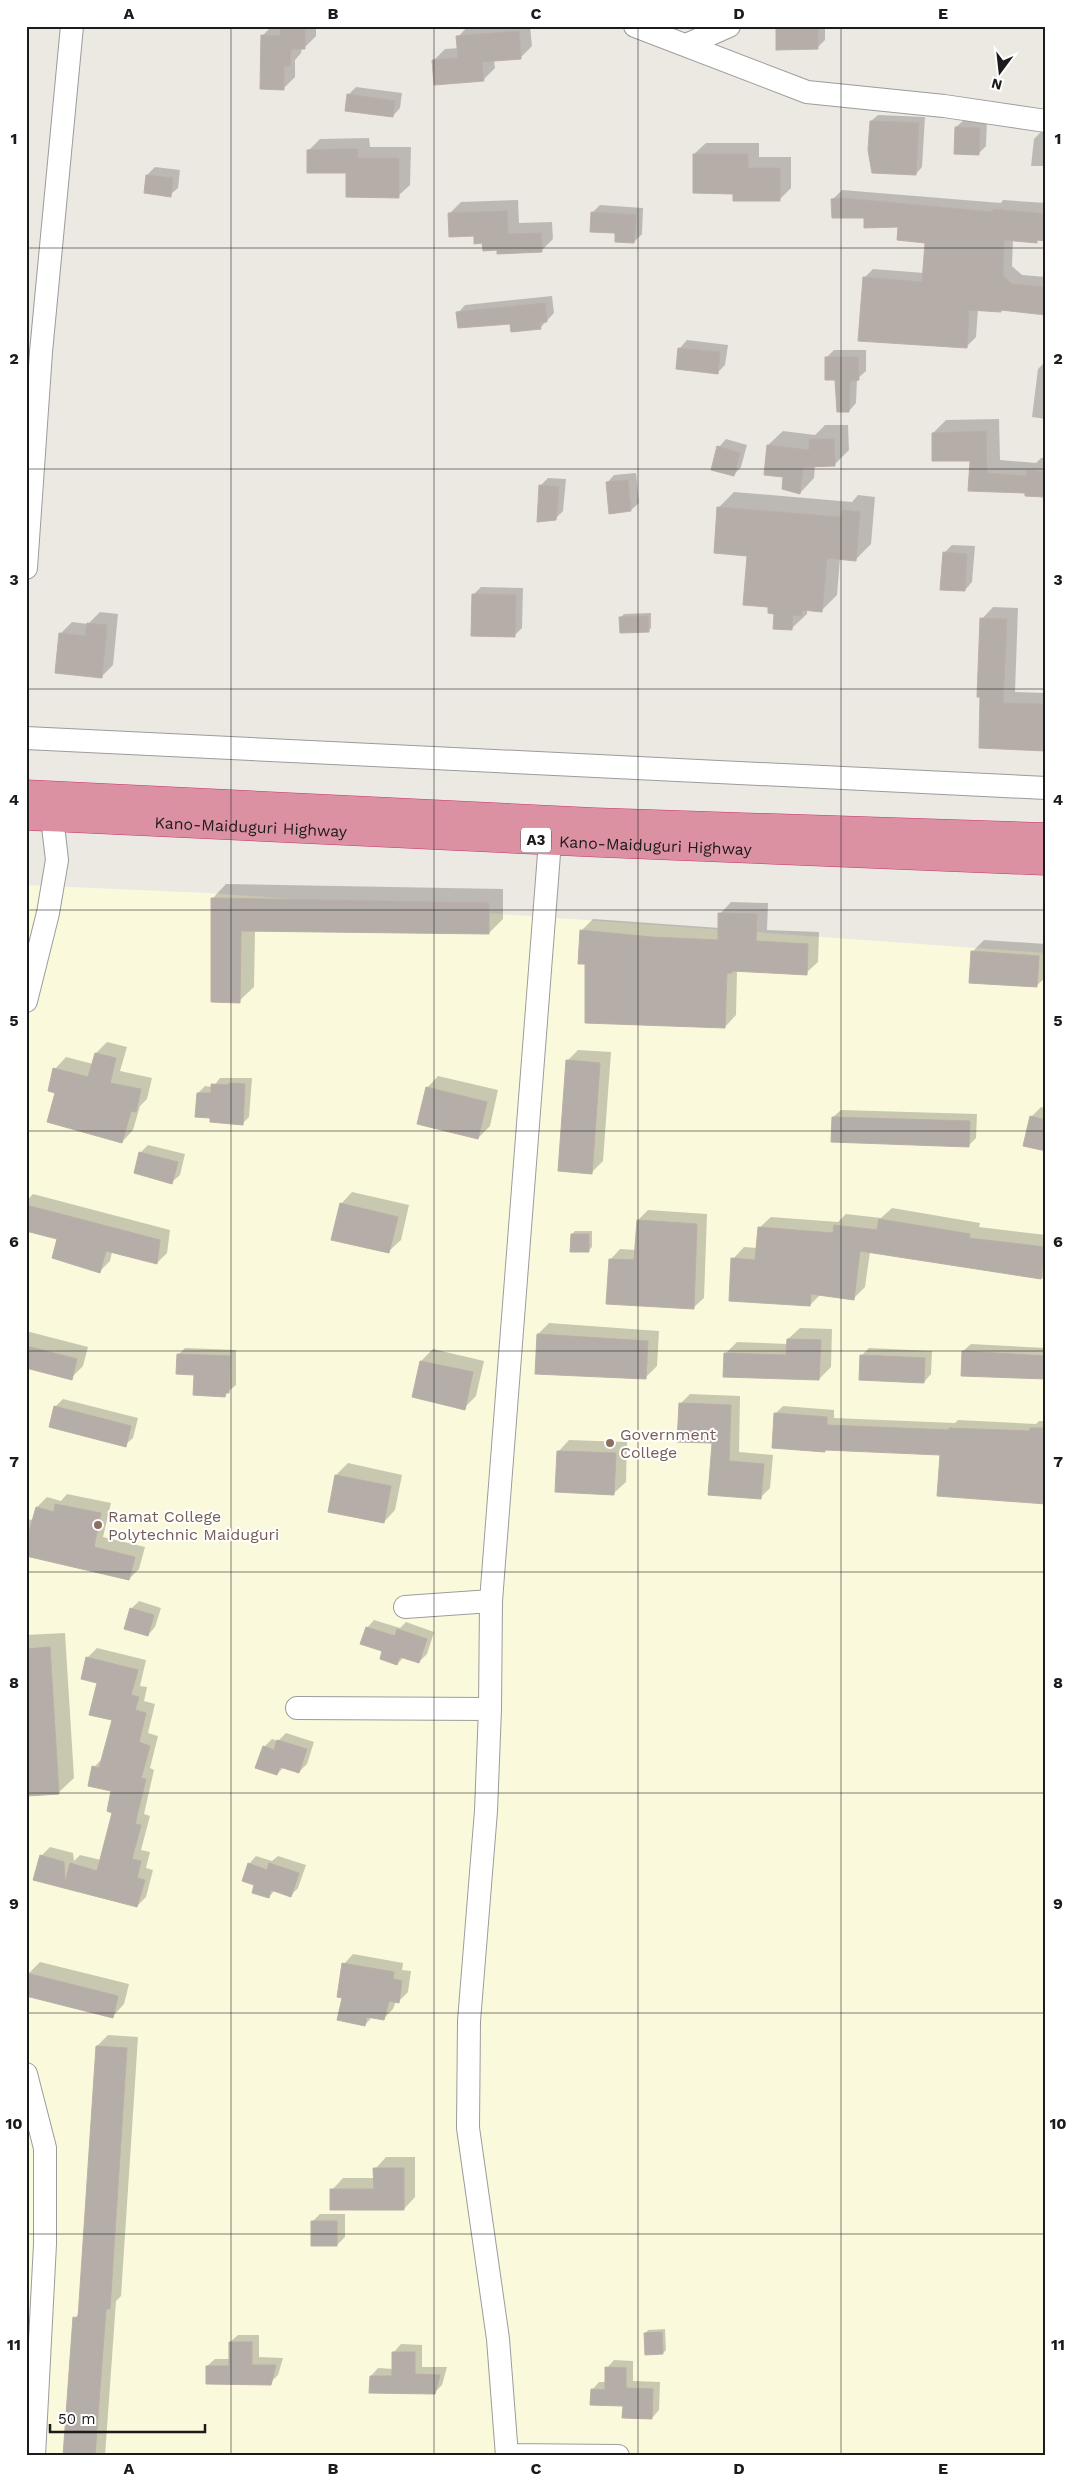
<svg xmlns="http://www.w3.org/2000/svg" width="1072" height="2482" font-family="'Work Sans',sans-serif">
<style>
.education{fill:#fbf9dc}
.shadow{fill:#0003}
.building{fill:#b5ada8;stroke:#bcafa6}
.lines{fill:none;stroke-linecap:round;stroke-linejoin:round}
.minor-casing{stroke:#9c9c9c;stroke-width:24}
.highway-casing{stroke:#c3366d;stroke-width:29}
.minor{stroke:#fff;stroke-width:22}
.highway{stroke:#dc91a3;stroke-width:28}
.grid{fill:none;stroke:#1b1b1b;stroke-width:1;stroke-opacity:0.55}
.education-dot{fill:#8d6e63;stroke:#fff;stroke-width:2}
.labels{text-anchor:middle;stroke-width:4;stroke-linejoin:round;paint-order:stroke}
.shield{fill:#fff;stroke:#5f5f5f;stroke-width:1}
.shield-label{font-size:15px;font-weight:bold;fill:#1b1b1b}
.street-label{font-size:16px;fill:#1b1b1b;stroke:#fff}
.education-label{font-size:16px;fill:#785e54;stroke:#fff;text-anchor:start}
.neatline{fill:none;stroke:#1b1b1b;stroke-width:2}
.grid-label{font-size:16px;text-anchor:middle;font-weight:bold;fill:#1b1b1b}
</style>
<rect width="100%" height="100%" fill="#ece8e2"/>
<path class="education" d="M26,885L207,893L1046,953V2456H26Z"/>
<path class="shadow" d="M272,26H316V36L304,48L302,47L301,53L295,60V77L283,89L262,36Z
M468,26H530L532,46L520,58L494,60L495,68L483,80L434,60L445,49L459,48L458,37Z
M777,26H825V40L818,47Z
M356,87L402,93L400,108L393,116L348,95Z
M878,115L925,117L922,167L916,174L871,121Z
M964,120H987L986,146L978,154L956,127Z
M1041,132L1046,133V166H1031L1034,139Z
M369,138L370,147H411L410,185L398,196L308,151L320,139Z
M706,143H759V157H791V188L779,200L734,192L694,154Z
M155,167L180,170L178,188L170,195L145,192L147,175Z
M842,190L1001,203L1003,200L1046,203V240L1013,239L1012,266L1022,275L1046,277V313L978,309L976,337L967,346L864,278L873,269L924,273L927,241L900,225L865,216L833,199Z
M518,200L519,223L552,222L553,239L541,251L484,242L449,214L461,202Z
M600,205L643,208L642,234L634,242L616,232L592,213Z
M552,296L554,313L540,328L458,313L465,305Z
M687,340L728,345L725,365L718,372L680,348Z
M834,350H866V371L857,379L856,403L849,411L826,358Z
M1046,361V419L1032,417L1038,369Z
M999,419L1000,460L1036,463L1041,458H1046V496L1026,494L1027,492L969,489L971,459L933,433L946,420Z
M825,425H848L849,450L834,465H815L814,478L800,493L784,476L768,445L783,431L815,435Z
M726,439L747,445L741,467L734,475L719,447Z
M636,473L639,503L631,510L607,483L614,475Z
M548,478L566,479L563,511L556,518L540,486Z
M734,492L852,502L858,495L875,497L871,544L855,560L840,558L837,595L822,610L807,609V614L791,629L770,606L748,555L715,552L719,507Z
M952,545L975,546L972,582L965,590L944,553Z
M481,587L523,588L522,628L514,636L473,595Z
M1046,594V621L1043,620Z
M993,607L1018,608L1015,692L1046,693V749L980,747L982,619Z
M100,612L118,614L113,665L102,676L60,634L72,622L88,624Z
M651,613V628L648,631L621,617L624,614Z
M226,884L503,889V919L489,933L255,930L254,987L239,1001L212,899Z
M731,902L768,903L767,930L819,932L818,962L806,973L737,970L736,1015L725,1027L586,963L581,931L593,919L720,928V914Z
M984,940L1046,944V977L1036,986L972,952Z
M107,1042L127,1047L120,1071L152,1078L147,1099L140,1106L133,1130L122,1142L55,1069L66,1057L93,1064L96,1053Z
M578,1050L611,1052L603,1161L592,1172L567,1061Z
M438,1076L498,1090L490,1126L478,1138L427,1088Z
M220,1078H252L249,1117L242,1124L211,1117L198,1093L205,1086L213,1087Z
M1041,1107L1046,1108V1150L1031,1117Z
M841,1110L977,1114L976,1138L969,1145L833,1117Z
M148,1145L185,1154L180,1175L172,1182L135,1172L141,1152Z
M352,1192L409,1205L401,1240L389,1251L341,1204Z
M33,1194L170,1230L167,1253L157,1263L112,1252L110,1261L100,1271L58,1238L26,1230V1201Z
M892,1208L980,1223L979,1227L1046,1235V1279L870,1252L865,1287L854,1298L821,1294L810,1305L733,1259L744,1247L757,1248L759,1228L771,1217L838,1222L846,1214L881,1218Z
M648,1210L707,1214L704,1298L693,1308L610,1260L620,1249L636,1250L638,1220Z
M575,1231H592V1247L588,1251L572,1234Z
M549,1323L659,1331L657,1366L646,1377L538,1334Z
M800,1328L832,1329L831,1367L819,1379L726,1353L737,1342L788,1344V1339Z
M26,1331L88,1347L83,1366L71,1378L26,1367Z
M971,1344L1046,1348V1379L962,1375L963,1351Z
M185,1348L236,1350V1385L224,1395L195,1374L178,1355Z
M869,1348L932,1351L931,1374L924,1382L861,1356Z
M433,1349L484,1361L476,1396L464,1408L413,1397L421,1361Z
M690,1394L740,1396L739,1452L773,1455L770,1488L760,1498L709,1494L713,1442L680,1404Z
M63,1399L138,1418L133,1438L125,1445L55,1407Z
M783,1406L834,1410V1418L955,1423L958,1420L1036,1424L1039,1421H1046V1502L941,1454L775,1414Z
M569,1440L627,1442L626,1482L614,1493L558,1452Z
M348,1463L402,1475L395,1510L384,1522L329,1511L336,1475Z
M67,1494L111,1503L103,1537L145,1547L139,1569L129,1579L26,1555V1519L33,1520L37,1507L47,1497L61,1501Z
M139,1601L161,1608L155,1627L148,1635L131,1609Z
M374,1620L400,1628L406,1622L434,1632L427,1654L419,1662L404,1657L397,1664L367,1628Z
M65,1633L74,1778L59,1792L26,1795V1635Z
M97,1648L146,1660L140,1686L147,1687L144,1701L155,1704L148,1733L158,1736L150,1768L154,1770L144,1814L150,1816L141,1850L150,1852L146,1868L153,1870L146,1897L137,1906L35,1879L41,1856L50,1847L73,1853L74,1861L80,1855L101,1860L114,1812L113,1791L94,1767L104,1757L114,1720L87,1658Z
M286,1733L314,1742L307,1764L299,1772L284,1767L277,1774L264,1747L272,1739L278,1741Z
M256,1856L272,1861L278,1856L306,1865L298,1888L291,1895L275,1890L269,1897L256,1884L249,1864Z
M353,1954L403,1963L402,1970L411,1971L408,1992L399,2001H396L393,2009L384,2018L373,2016L365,2025L343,1997L344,1964Z
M40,1962L129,1984L124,2004L113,2016L28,1974Z
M108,2035L138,2037L121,2296L116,2301L105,2456H65L75,2318L79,2313L97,2046Z
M386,2157H415V2197L404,2209L332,2190L343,2178H375V2169Z
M320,2214H345V2237L337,2245L312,2222Z
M665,2329L666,2350L663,2353L645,2334L648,2330Z
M238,2335H259V2357L283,2358L278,2375L270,2383L207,2366L215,2359H230V2342Z
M401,2344L422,2345V2367H447L442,2385L434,2393L371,2376L378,2368L393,2369L394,2352Z
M614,2360L633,2361V2381L660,2382L659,2410L652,2418L592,2390L599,2382H606L607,2368Z"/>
<path class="building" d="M280,26H305V49H291L290,66H284V90L260,89L261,35L280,36Z
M776,26H818V49L776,50Z
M519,31L521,59L482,62L484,81L434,85L432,60L458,58L456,36Z
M347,94L395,101L393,117L345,111Z
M870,121L919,123L916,175L872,173L868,150Z
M955,127L980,128L979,155L954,154Z
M338,149H358V158H399V198L346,197V173H307V150Z
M693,154H748V168H780V201H733V194L693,193Z
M146,175L173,178L171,197L144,193Z
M842,198L993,212V209L1046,214V241L1037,240V243L1004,240L1003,276L1012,284L1046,287V315L1001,310V312L969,310L967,348L858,341L863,277L922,282L925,243L897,240L898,227L864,228V218H832L831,199Z
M507,211L508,234L541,233L542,252L497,254V250L483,251L482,243L474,244V236L449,237L448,213Z
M591,212L636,215L634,243L615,242V233L590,232Z
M545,303L547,322H540L541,329L511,332L510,324L458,328L456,312Z
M678,348L720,352L718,374L676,369Z
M825,357H858L859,380L850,381L849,412H837L835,380H825Z
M986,431L987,473L1026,476L1027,470L1046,472L1044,497L1025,496V493L968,491L970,461H932V433Z
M809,439H834L835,466L803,467L800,494L782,489L783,477L764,475L767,445L809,450Z
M717,446L740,453L734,476L711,470Z
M628,480L631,511L609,514L606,482Z
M539,485L559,487L556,520L537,522Z
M717,507L840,517L842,510L860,512L856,561L827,558L822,612L802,610V616L793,615L792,630L773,629L774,614L768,613V607L743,605L747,556L714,553Z
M943,552L967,554L965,591L940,590Z
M472,594L516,595L515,637L471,636Z
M648,616L649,632L620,633L619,617Z
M980,618L1007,619L1003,703L1046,704V751L979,748L980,697H977Z
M87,623L107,625L102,678L55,673L59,633L85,636Z
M211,898L489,903V934L241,931L240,1003L211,1002Z
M718,913L757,914L756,941L808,944L807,975L732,971V973H727L725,1028L585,1023V964H578L580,930L652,937L718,940Z
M971,951L1039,956L1037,987L969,983Z
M95,1053L116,1058L110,1083L141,1089L136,1112L131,1111L122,1143L47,1122L55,1093L48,1091L53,1068L88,1077Z
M566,1060L600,1063L592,1174L558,1171Z
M229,1083L245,1084L243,1125L210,1122V1118L195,1117L197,1093H211V1084L229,1085Z
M426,1087L487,1102L478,1139L417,1124Z
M1030,1116L1046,1120V1151L1023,1146Z
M832,1117L970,1121L969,1147L831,1142Z
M139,1152L178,1162L172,1184L134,1173Z
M340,1203L398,1217L389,1253L331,1240Z
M26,1205L160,1240L157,1264L106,1251L100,1273L52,1258L57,1239L26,1231Z
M879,1219L970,1234L969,1238L1045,1247L1041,1279L860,1251L854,1300L811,1294L810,1306L729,1301L731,1258L755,1260L758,1227L833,1233L834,1225L877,1230Z
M637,1220L697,1224L694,1309L606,1304L609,1259L634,1260Z
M571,1234H589V1252H570Z
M537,1334L648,1341L646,1379L535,1374Z
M787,1339L821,1340L819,1380L723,1377L724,1353L786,1355Z
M26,1346L77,1359L72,1380L26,1368Z
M962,1351L1046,1356V1379L961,1376Z
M177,1354L230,1356L229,1393H226L225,1397L193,1395L194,1375L176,1374Z
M860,1355L925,1358L924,1383L859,1380Z
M420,1361L473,1372L465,1410L412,1397Z
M679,1403L731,1405L729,1461L764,1464L761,1499L708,1495L712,1443L677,1442Z
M54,1406L131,1426L126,1447L49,1427Z
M774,1413L827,1417V1425L949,1430V1428L1030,1431V1428H1046V1504L937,1496L940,1455L825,1450V1452L772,1448Z
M557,1451L616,1453L614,1495L555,1492Z
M335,1475L391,1486L384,1523L328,1512Z
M55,1504L101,1513L94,1547L135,1557L129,1580L26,1556V1531L29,1532L36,1507L54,1512Z
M130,1608L154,1615L148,1636L124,1629Z
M366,1627L395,1636L397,1629L427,1639L419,1663L400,1657L397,1665L380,1659L382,1651L360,1644Z
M50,1647L59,1794L26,1796V1649Z
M86,1657L138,1670L131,1695L139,1697L135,1710L146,1713L139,1742L150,1746L141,1778L146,1779L135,1824L141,1825L132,1859L141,1861L137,1878L145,1880L137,1907L33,1880L40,1855L64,1862L65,1883L70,1863L97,1871L112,1813L107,1811L111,1791L88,1786L92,1766L99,1768L112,1720L89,1715L97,1683L81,1679Z
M277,1740L307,1749L299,1773L280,1767L277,1775L255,1768L263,1746L274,1750Z
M248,1863L267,1870L269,1863L299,1873L291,1897L271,1890L269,1898L252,1893L254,1885L242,1881Z
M342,1963L394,1972L393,1979L402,1981L399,2003L389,2001L384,2020L367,2017L365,2026L337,2020L342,1998L337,1997Z
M26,1973L118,1996L113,2018L26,1996Z
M96,2046L127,2048L110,2309H106L95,2456H63L73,2317L78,2318Z
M373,2168H404V2210H330V2189H374Z
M311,2221H337V2246H311Z
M662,2332L663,2354L645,2355L644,2333Z
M229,2342H252V2365H276L271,2385L206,2384V2366H229Z
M392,2352H415V2374L440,2375L435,2394L369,2393L370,2376H392Z
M605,2367L626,2368V2388L653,2389L652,2419L622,2418L623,2406L590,2405L591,2389L605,2390Z"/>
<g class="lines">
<defs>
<path id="minor" d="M635,26L807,92L944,106L1046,121
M686,45L729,26
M26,568L41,352L72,26
M26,738L1046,788
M26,1001L48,913L57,860L52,817
M405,1607L491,1601
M297,1708L490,1709
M26,2074L45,2148V2244L34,2456
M507,2455L618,2456
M507,2456L498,2339L468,2128L469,2021L486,1811L490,1709L491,1601L550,841"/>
<g id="highway">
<path d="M26,794L594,822L1046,837"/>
<path id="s1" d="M26,816L601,843L1046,861"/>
</g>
</defs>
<use href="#minor" class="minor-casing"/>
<use href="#highway" class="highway-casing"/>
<use href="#minor" class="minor"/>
<use href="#highway" class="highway"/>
</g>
<path class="grid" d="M231,26V2456M434,26V2456M638,26V2456M841,26V2456M26,248H1046M26,469H1046M26,689H1046M26,910H1046M26,1131H1046M26,1351H1046M26,1572H1046M26,1793H1046M26,2013H1046M26,2234H1046"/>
<g class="education-dot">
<circle cx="610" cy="1443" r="5"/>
<circle cx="98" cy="1525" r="5"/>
</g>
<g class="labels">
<rect class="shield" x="521" y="827.5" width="30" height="25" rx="4"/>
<g class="shield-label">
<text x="536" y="845">A3</text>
</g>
<g class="street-label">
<text dy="6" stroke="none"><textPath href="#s1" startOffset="225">Kano-Maiduguri Highway</textPath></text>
<text dy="6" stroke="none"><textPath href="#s1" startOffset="630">Kano-Maiduguri Highway</textPath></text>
</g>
<g class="education-label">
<text x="620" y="1440">Government<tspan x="620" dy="18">College</tspan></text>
<text x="108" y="1522">Ramat College<tspan x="108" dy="18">Polytechnic Maiduguri</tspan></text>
</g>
</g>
<rect width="1072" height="2482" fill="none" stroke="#ffffff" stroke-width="55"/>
<g transform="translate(1000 72) rotate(195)" stroke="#ffffff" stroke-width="4" paint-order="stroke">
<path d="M0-4L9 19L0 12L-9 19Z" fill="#1b1b1b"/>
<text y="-8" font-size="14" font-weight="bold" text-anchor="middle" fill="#1b1b1b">N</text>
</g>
<path d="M50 2424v8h155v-8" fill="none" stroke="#1b1b1b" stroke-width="2.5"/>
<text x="58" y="2424" font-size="15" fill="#1b1b1b" stroke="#ffffff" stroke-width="4" paint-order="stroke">50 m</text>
<rect x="28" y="28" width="1016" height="2426" class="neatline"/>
<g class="grid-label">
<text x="129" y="19">A</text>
<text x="333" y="19">B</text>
<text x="536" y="19">C</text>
<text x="739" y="19">D</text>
<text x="943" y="19">E</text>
<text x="14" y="144">1</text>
<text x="1058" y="144">1</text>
<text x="14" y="364">2</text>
<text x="1058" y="364">2</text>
<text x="14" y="585">3</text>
<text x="1058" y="585">3</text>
<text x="14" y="805">4</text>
<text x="1058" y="805">4</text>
<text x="14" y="1026">5</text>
<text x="1058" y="1026">5</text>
<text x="14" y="1247">6</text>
<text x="1058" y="1247">6</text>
<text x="14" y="1467">7</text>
<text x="1058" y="1467">7</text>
<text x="14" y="1688">8</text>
<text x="1058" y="1688">8</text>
<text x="14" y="1909">9</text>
<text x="1058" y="1909">9</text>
<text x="14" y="2129">10</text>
<text x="1058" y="2129">10</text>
<text x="14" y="2350">11</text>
<text x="1058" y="2350">11</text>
<text x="129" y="2474">A</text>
<text x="333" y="2474">B</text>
<text x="536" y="2474">C</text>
<text x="739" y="2474">D</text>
<text x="943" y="2474">E</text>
</g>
</svg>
